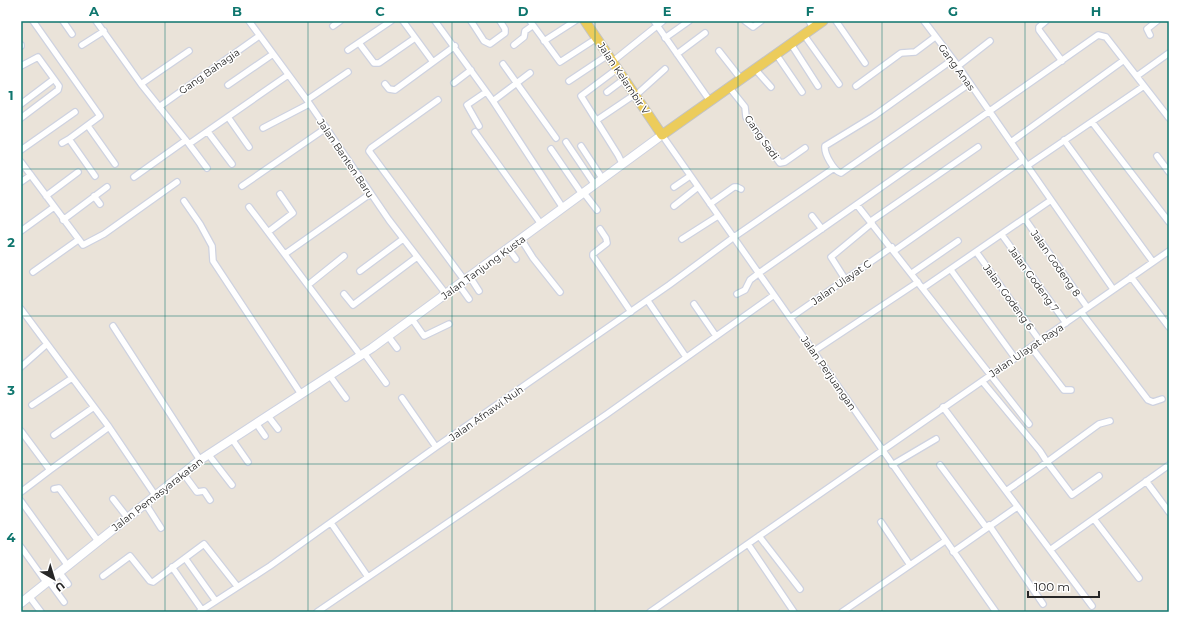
<svg xmlns="http://www.w3.org/2000/svg" width="1190" height="633" font-family="Montserrat,sans-serif">
<style>
.lines{fill:none;stroke-linecap:round;stroke-linejoin:round}
.street-casing{stroke:#ced2e0;stroke-width:8}
.secondary-casing{stroke:#ced2e0;stroke-width:10}
.primary-casing{stroke:#c3c3c3;stroke-width:11}
.street{stroke:#fff;stroke-width:5.5}
.secondary{stroke:#fff;stroke-width:8}
.primary{stroke:#eccc5b;stroke-width:9}
.grid{fill:none;stroke:#0f766e;stroke-width:1;stroke-opacity:0.55}
.labels{text-anchor:middle;stroke-width:3;stroke-linejoin:round;paint-order:stroke}
.street-label{font-size:10px;fill:#272727;stroke:#fff}
.neatline{fill:none;stroke:#0f766e;stroke-width:1.5}
.grid-label{font-size:13px;text-anchor:middle;font-weight:bold;fill:#0f766e}
</style>
<rect width="100%" height="100%" fill="#eae3d9"/>
<g class="lines">
<defs>
<path id="street" d="M33,21L100,116L69,139L95,176
M63,21L72,34
M96,21L141,84L189,144L288,75
M249,21L307,100L389,220L446,294
M403,21L433,62
M435,21L493,101L563,208
M471,21L484,41L490,44L505,33V29L500,21
M530,21L560,62L597,38
M654,21L710,101
M745,21L753,27L761,21
M809,21L813,28
M836,21L865,63
M924,21L958,66L1113,289
M1046,21L1039,27V30L1062,61
M333,26L340,21
M804,35L839,84
M1150,35L1147,29L1157,21
M665,38L689,21
M544,41L575,21
M359,43L374,63H379L415,38
M791,44L818,86
M21,45V46
M82,45L104,31
M514,45L524,37L525,31L532,26
M348,50L391,21
M719,51L741,79
M677,54L705,33
M776,54L802,92
M952,60L874,116L825,146C824,154 834,171 841,173L969,84
M612,62L663,21
M503,64L556,138
M21,66L38,57L54,79L21,104
M958,66L990,41
M617,69L581,96L618,155L622,163
M755,69L771,87
M1137,76L1169,53
M569,81L608,55
M454,83L471,70
M141,84L189,51
M385,84L389,89L395,90L455,46
M228,85L273,54
M856,86L901,53L915,52L935,37
M729,87L745,107L746,117L780,163L785,162L805,148
M607,92L623,80
M635,96L665,69
M307,100L348,72
M438,100L371,148L369,151L465,281
M493,101L530,73
M159,107L259,36
M228,117L249,147
M21,118L58,90L59,86L54,79
M597,120L634,95
M1092,122L1169,222
M88,126L115,164
M479,126L467,105L486,92
M263,128L309,104
M208,132L232,164
M475,132L541,224
M662,135L996,612
M1064,140L1153,262
M566,142L595,185
M1011,142L1124,60
M62,143L69,139
M189,144L207,168
M581,146L602,178
M551,149L582,194
M21,150L75,112
M1157,156L1169,172
M21,162L83,245L104,234L177,182
M1027,166L1144,86
M134,177L186,140
M21,182L31,175
M242,186L326,128
M674,187L690,176
M584,193L597,210
M280,194L293,213L268,232L361,356
M46,196L78,172
M94,196L100,204
M184,201L200,224L212,246L213,261L301,394
M710,204L734,187H737L741,189
M857,205L1029,424
M674,206L698,187
M249,207L268,232
M812,216L822,229
M1025,219L1087,307
M63,220L107,187
M871,221L978,147
M600,229L606,238L607,243L593,254V256L631,312
M21,231L54,207
M1002,235L1066,323
M521,239L533,258L560,292
M682,239L718,216
M508,248L516,259
M894,251L1023,160
M977,253L1040,341
M285,254L370,194
M951,270L1015,358
M360,271L403,239
M33,272L78,240
M912,273L958,241
M470,277L479,291
M1131,277L1169,327
M845,279L831,257L872,223
M308,285L344,256
M459,285L469,299
M923,288L1051,200
M344,294L353,305L417,257
M737,294L745,290L750,280L759,273L1098,35L1106,37L1169,118
M648,301L686,357
M694,304L716,336
M21,309L109,427L155,495
M1081,312L1148,400L1153,402L1162,399
M790,318L892,247
M412,319L424,336L449,324
M113,326L200,460
M388,336L397,348
M1031,347L1064,390H1071
M814,351L918,282
M364,353L386,383
M21,367L47,344
M330,376L346,398
M982,381L1040,451L1047,462L1099,424L1110,421
M402,398L436,447
M32,405L72,378
M943,407L1092,606
M268,416L278,429
M256,423L265,436
M21,431L50,470L109,427
M54,435L94,407
M232,439L248,462
M208,454L232,485
M892,465L936,439
M940,465L986,527
M183,473L197,492L204,491L210,500
M1146,481L1169,512
M54,489L59,488L98,541
M1006,491L1047,462L1072,495L1099,476
M21,492L50,470
M113,499L127,517
M21,501L68,566
M145,503L161,528
M1094,519L1139,578
M881,522L910,565
M331,523L368,577
M989,525L1043,604
M759,536L800,589
M748,544L794,612
M21,547L46,582
M1050,550L1169,465
M953,552L1017,507
M185,558L215,600
M172,567L202,610
M59,572L68,584
M103,576L130,556L150,581L153,582L204,544L237,586
M48,580L64,602
M29,596L41,612
M199,612L270,566L436,447L669,285L734,237L834,168
M317,612L607,414L774,295
M650,612L1169,251
M842,612L945,541"/>
<path id="secondary" d="M21,603L200,460L372,348L662,135"/>
<path id="primary" d="M585,21L662,135L823,21"/>
</defs>
<use href="#street" class="street-casing"/>
<use href="#secondary" class="secondary-casing"/>
<use href="#primary" class="primary-casing"/>
<use href="#street" class="street"/>
<use href="#secondary" class="secondary"/>
<use href="#primary" class="primary"/>
</g>
<path class="grid" d="M165,21V612M308,21V612M452,21V612M595,21V612M738,21V612M882,21V612M1025,21V612M21,169H1169M21,316H1169M21,464H1169"/>
<g class="labels">
<g class="street-label">
<text transform="translate(957 67) rotate(54)" y="4">Gang Anas</text>
<text transform="translate(209 71) rotate(-35)" y="4">Gang Bahagia</text>
<text transform="translate(624 78) rotate(56)" y="4">Jalan Kelambir V</text>
<text transform="translate(762 137) rotate(55)" y="4">Gang Sadi</text>
<text transform="translate(346 158) rotate(56)" y="4">Jalan Banten Baru</text>
<text transform="translate(1056 263) rotate(55)" y="4">Jalan Godeng 8</text>
<text transform="translate(483 267) rotate(-36)" y="4">Jalan Tanjung Kusta</text>
<text transform="translate(1034 279) rotate(54)" y="4">Jalan Godeng 7</text>
<text transform="translate(841 282) rotate(-35)" y="4">Jalan Ulayat C</text>
<text transform="translate(1009 297) rotate(54)" y="4">Jalan Godeng 6</text>
<text transform="translate(1026 350) rotate(-34)" y="4">Jalan Ulayat Raya</text>
<text transform="translate(829 373) rotate(55)" y="4">Jalan Perjuangan</text>
<text transform="translate(486 413) rotate(-35)" y="4">Jalan Afnawi Nuh</text>
<text transform="translate(157 494) rotate(-38)" y="4">Jalan Pemasyarakatan</text>
</g>
</g>
<rect width="1190" height="633" fill="none" stroke="#ffffff" stroke-width="44"/>
<g transform="translate(54 579) rotate(142)" stroke="#ffffff" stroke-width="3" paint-order="stroke">
<path d="M0-3L7 15L0 10L-7 15Z" fill="#272727"/>
<text y="-6" font-size="11" font-weight="bold" text-anchor="middle" fill="#272727">U</text>
</g>
<path d="M1028 591v6h71v-6" fill="none" stroke="#272727" stroke-width="2"/>
<text x="1034" y="591" font-size="12" fill="#272727" stroke="#ffffff" stroke-width="3" paint-order="stroke">100 m</text>
<rect x="22" y="22" width="1146" height="589" class="neatline"/>
<g class="grid-label">
<text x="94" y="16">A</text>
<text x="237" y="16">B</text>
<text x="380" y="16">C</text>
<text x="523" y="16">D</text>
<text x="667" y="16">E</text>
<text x="810" y="16">F</text>
<text x="953" y="16">G</text>
<text x="1096" y="16">H</text>
<text x="11" y="100">1</text>
<text x="11" y="247">2</text>
<text x="11" y="395">3</text>
<text x="11" y="542">4</text>
</g>
</svg>
